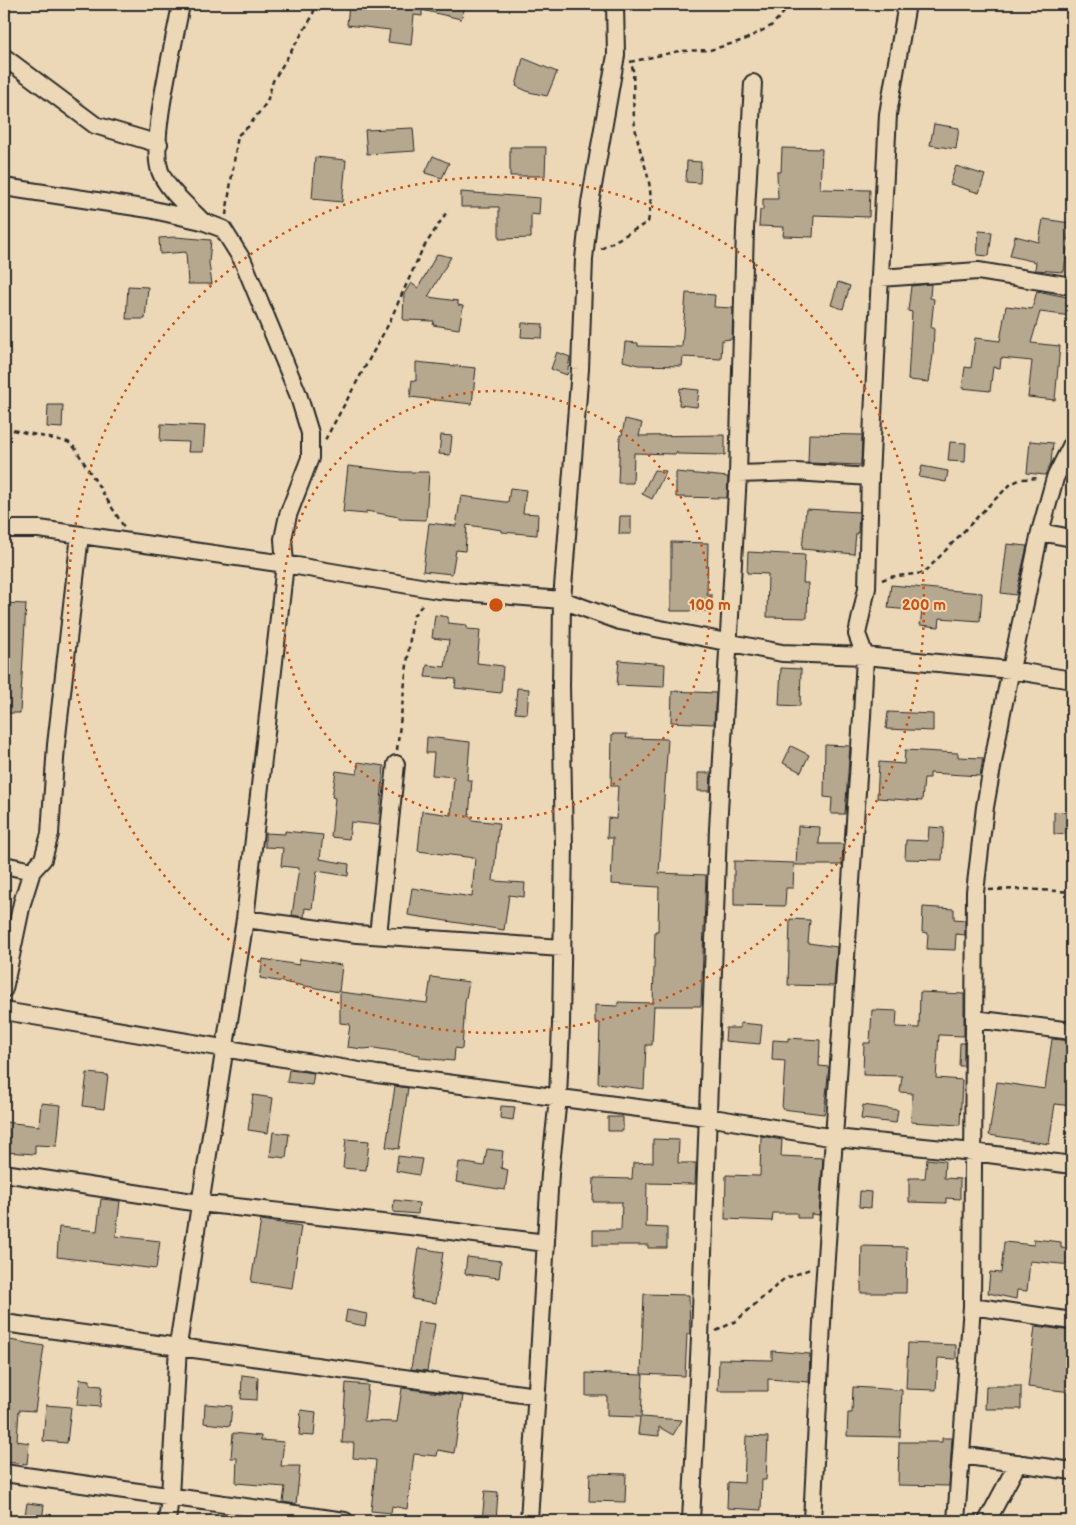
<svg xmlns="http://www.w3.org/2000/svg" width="1076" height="1525" font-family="'Balsamiq Sans',sans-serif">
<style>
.building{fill:#b6a78f;stroke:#2b2b2b}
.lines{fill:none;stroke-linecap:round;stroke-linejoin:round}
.street-casing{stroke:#2b2b2b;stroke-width:20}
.path{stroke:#2b2b2b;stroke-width:2.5;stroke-dasharray:5 4;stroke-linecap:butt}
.street{stroke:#ecd8b6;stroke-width:16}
.ring{fill:none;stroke:#cc5211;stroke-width:2.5;stroke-dasharray:2.5 5}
.centre{fill:#cc5211;stroke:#ecd8b6;stroke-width:2.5}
.ring-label{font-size:15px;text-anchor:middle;font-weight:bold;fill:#cc5211;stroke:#ecd8b6;stroke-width:4;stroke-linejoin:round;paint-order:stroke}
</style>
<rect width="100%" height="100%" fill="#ecd8b6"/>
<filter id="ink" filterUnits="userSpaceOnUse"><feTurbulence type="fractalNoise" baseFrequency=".02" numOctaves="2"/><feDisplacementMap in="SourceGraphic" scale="10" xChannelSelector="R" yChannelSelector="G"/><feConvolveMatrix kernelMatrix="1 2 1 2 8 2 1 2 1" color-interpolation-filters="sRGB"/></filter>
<g filter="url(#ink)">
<path class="building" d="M349,4L391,8V4H466L461,19L422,10V16L414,15L411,45L388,42L390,30L347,25Z
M523,58L557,72L547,96L529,92L516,86Z
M934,124L959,128L956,149L930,145Z
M413,128L415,151L367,154L365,130Z
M510,147H546L545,176H510Z
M782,148L822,149L820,189L870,190L869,217L814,215L813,237L783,236L784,227L759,226L760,210H763V199H778L777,172H781Z
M433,156L449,163L442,178L425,173Z
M315,157L346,160L342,202L312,199Z
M687,161L701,162L700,183L686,182Z
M956,166L985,175L979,193L950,184Z
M461,192L540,198L539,215L531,214V238L499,239V207H461Z
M1043,219L1070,223L1064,272L1035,270L1036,262L1010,256L1015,236L1039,242Z
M979,231L992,232L989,256L977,255Z
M176,237L211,240L209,263L212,284H188L186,252L160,254L159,238Z
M437,254L451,257L428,297L458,301V305L463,306L459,329L433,325L434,321L403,320L404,294L411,283L418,288Z
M838,282L850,286L843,309L831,305Z
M931,284L930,298L934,299L931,328H934L933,355L929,382L908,380L912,312L908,311L911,286Z
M128,286L148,287L145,319H126Z
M1037,291L1067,297L1066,305H1072V316L1040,312L1031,343L1060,346L1055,400L1028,397L1032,361L1001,358L1000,368L993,367L990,391L962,388L965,367L971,368L975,338L1000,341L1006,306L1032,309Z
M686,293L715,295L714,307L733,308L732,339L722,340L721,359L683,357L682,366L638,365L623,361L625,342L638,343V346L682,347Z
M522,323L543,324L542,338L521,337Z
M557,352L570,357L567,375L551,369Z
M416,362L476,368L472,404L410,397L412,380L416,381Z
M680,388L699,390L697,407L679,405Z
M48,405H63L62,428L47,427Z
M625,419L642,423L639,436L725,435V455L677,454V451L675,454L634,453L633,483H618L620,435H622Z
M161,424L205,426L203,452H188L189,442L160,441Z
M809,434L862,435L861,465L808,463Z
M441,435L452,436L450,455L439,454Z
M1030,441L1053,443L1051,463L1045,475L1027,473Z
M950,442L966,443L965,462L948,461Z
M348,466L402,472H429L426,520L399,519V517L366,511V514L343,512Z
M922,466L948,471L946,482L919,477Z
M654,470L666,471L652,499L642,494Z
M676,472L728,477L727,498L676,497Z
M510,488L526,490L523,513L538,514L537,535L502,532V530L467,525L465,551L456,550L452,574L423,571L429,523L456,526L461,496L505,502H508Z
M806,509L859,512L858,533H856L854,554L802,549Z
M620,516H631V534H619Z
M671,542L708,543L707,595H712L711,611H671Z
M1007,544L1027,546L1016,595L1001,593Z
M748,552L805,555L803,583H808L807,618L767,617L768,574L747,573Z
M891,585L982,593L980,621L940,618L939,627L920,625L922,611L888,608Z
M4,603L26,604L20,713H4Z
M435,615L448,617V623L467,625V629L480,630L477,663L503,666L501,693L455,688L456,679L425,677L427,665L445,667L449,640L432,638Z
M619,660L665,664L664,687L617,685Z
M781,668L801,669L800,706L779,705Z
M517,688L529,689L527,714L515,713Z
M672,691L716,693L714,724L671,722Z
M888,712L933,714V731L886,729Z
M612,734H627L626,738L668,739L659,873L706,875L701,1006H654L652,1045H646L644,1089L598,1083L600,1023L595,1022V1005L618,1006V1002L653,1003L655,931H658L659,887L611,884L613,838H607L608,818L616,819L618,786H611Z
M427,737L470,742L467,780H472L469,817H472V820L499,823L493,881L525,883L524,897L509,895L504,930L408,915L412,888L472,897L475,858L418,851L422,811L451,815L454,777L432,775L434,753H426Z
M825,745L850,746L845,814H831L832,798L824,797Z
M791,746L809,755L801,772L783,763Z
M905,750L958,753V757L983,758L980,776L930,773V778H924L922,801L877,798L879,762L904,764Z
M358,762L384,766L379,825L351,822L349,839L331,837L335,798L332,797L336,771L357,774Z
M698,773H711L710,791H698Z
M1054,812L1072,813V835L1054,834Z
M798,826L820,827L819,844H843L842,865H796Z
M929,827L944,828L942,860L905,859L906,840L928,841Z
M285,831L323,835L320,859L349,864L348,876L317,871L312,909L305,908L304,917L292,915L299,868L281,866L283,848L265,847V833L285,834Z
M734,861L794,863L793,888H786L785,906L734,905Z
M923,907L954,909V919L965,920V935L956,934L955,950L927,949L928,933L922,932Z
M790,919L810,920L808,943L837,947L834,986L788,985Z
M263,959L299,965L300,959L342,965L339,992L260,978Z
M431,977L469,982L465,1003L462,1049L455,1048L454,1061L420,1058V1055L374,1048L363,1049L347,1047L350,1024L340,1023V992L427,1003Z
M920,992L964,994V1036L939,1035L936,1078L962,1080L960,1125L911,1122L912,1093L900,1092L902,1076L863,1075L864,1043H870L872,1010L897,1011L896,1027L919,1028Z
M740,1023L762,1025L760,1044L725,1041L726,1028H740Z
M788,1038L820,1040L819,1066L829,1067L824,1114L782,1109L785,1061L772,1060L773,1040L788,1041Z
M1052,1039L1072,1041V1106L1055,1104L1049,1144L989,1135L997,1082L1045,1089Z
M960,1043H964V1066H959Z
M289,1070L314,1073L312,1085L287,1082Z
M87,1073L108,1075L104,1109L83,1106Z
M395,1086L408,1088L399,1149L386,1147Z
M253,1095L273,1098L268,1133L248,1130Z
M41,1103L61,1105L57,1146L35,1145V1154L4,1152L5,1122L39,1126Z
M863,1105L898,1110L896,1123L861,1119Z
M501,1106L515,1107L513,1120L500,1118Z
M608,1117H623V1131H608Z
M273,1132L289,1134L286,1158L270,1156Z
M761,1136L782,1140L781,1156L823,1158L819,1215L811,1214V1218H797V1213H773L772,1221L725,1219L726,1175L760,1176Z
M346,1139L369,1141L366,1170L343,1168Z
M653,1139L679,1140L678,1163H696L695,1184L647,1183L646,1227L667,1228V1248H648V1245H593V1230H621L622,1202H593L594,1178L632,1179L633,1163L653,1162Z
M487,1149L503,1151L501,1168L508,1170L505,1190L456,1182L459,1162L484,1166Z
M398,1156L422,1159L419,1175L396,1171Z
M927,1159L945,1161L944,1178L960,1179V1199L946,1198V1203L909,1202V1178H925Z
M860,1191L871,1192L870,1208L859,1207Z
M101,1199L120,1201L116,1236L160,1241L156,1269L57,1257L59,1227L97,1231Z
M394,1200L419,1203L418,1214L393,1212Z
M261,1220L301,1226L292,1288L251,1282Z
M1034,1239L1061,1242V1248L1072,1249V1265L1030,1261L1027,1291L1017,1290L1016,1299L988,1293L990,1272L1001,1273L1004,1242L1034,1245Z
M862,1246L907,1247L906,1293H861Z
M419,1248L443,1252L436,1303L412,1299Z
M467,1257L501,1261L499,1278L465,1274Z
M644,1294L689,1295L690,1334H687L685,1376L641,1374Z
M347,1310L367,1314L365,1326L345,1322Z
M418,1322L435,1324L427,1371L411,1369Z
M1035,1326L1072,1331V1392L1028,1387Z
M4,1339L44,1346L35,1411L19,1410L17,1441L29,1443L27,1464L4,1462Z
M908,1343L956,1345V1359L938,1358L936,1390L906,1389Z
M772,1351L810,1354L809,1382L768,1379V1391H718L719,1359L772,1360Z
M586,1373L643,1375L641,1417L682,1420L673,1435L659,1427V1436L638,1434L640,1417L607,1416V1396H586Z
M242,1375L258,1377L257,1400L241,1399Z
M80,1379L90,1380V1385L102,1386L100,1407L77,1405Z
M346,1383L368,1385L364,1421L397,1422L402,1388L463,1396L454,1453L438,1450L437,1456L414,1454L407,1509L392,1506L391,1513L371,1511L376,1460L353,1458L354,1443H342Z
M986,1386H1021V1409H985Z
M853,1387L902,1390L900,1437L847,1436L848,1413H852Z
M205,1404L232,1406L230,1426L204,1423Z
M46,1405L71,1407L67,1443L43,1441Z
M301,1410L316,1412L314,1436L299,1435Z
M233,1433L261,1436V1440L284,1442L281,1466H300L296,1504L283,1502L285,1487L236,1483L237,1458H231Z
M746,1436L768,1437L766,1480H762L761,1510L727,1508L728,1482L744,1483Z
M942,1438H952L949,1486L898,1485L899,1442H942Z
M590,1473L626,1474L625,1502L589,1501Z
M485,1491L498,1492L496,1521H482Z
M27,1503L44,1505L42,1521H24Z"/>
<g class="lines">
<defs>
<path id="street" d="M181,4C175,41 149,139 160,171C167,190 188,206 202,221
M4,57L95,125L159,144
M4,187L149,209L202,221L223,229L243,261L298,394L310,433V458L288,515L283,539L285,564L245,919L178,1345L170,1497L167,1521
M880,278L978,271L1072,286
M738,474L745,229L753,83
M4,529H39L285,564L438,590L562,600L620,621L782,653L865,656L1011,670L1072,680
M1040,532L1072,538
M4,865L32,871L43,859L50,834L56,745L80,535
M245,919L357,934L562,948
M378,935L396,764
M4,989L22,903L32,871
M4,1011L377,1074L707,1117L835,1138L973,1152L1072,1165
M974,1019L1072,1031
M4,1173L199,1203L410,1226L546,1243
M972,1306L1072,1321
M4,1323L536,1396
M961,1455L1072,1471
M4,1473L345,1521
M529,1521L550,1174L558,1098L561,1024L564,846L561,686L562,600L580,369L584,259L590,203L616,55L615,4
M691,1521L700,1338L718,829L738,474L796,472L870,477
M812,1521L823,1303L862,716L865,656L857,634L867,588L870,477L888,114L907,4
M956,1521L972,1306L975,892L985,807L1002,712L1040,532L1055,478L1072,444
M987,1521L1018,1463"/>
</defs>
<use href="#street" class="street-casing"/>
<path class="path" d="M630,62L679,51L710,50L744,40L771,26L792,4
M226,215L238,135L248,127L267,102L273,81L312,17L316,4
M601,249L648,222C656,183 643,168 636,132C632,112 634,90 633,70L631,63
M4,428L68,442L75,448L124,527
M325,440L388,325L422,250L448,210
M882,580L889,577L924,573L984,510L1011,484L1021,479L1039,478
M397,750L412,622L414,615L424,603
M989,890L1024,889L1072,892
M716,1331L736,1321L784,1279L810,1269"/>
<use href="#street" class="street"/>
</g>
</g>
<g class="ring">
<circle cx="496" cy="605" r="214"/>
<circle cx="496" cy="605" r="428"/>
</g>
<circle cx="496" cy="605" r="8" class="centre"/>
<g class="ring-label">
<text x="710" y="610">100 m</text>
<text x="924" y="610">200 m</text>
</g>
<rect width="1076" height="1525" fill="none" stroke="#ecd8b6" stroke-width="20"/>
<rect x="10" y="10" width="1056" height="1505" fill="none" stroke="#2b2b2b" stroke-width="2" filter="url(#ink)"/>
</svg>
